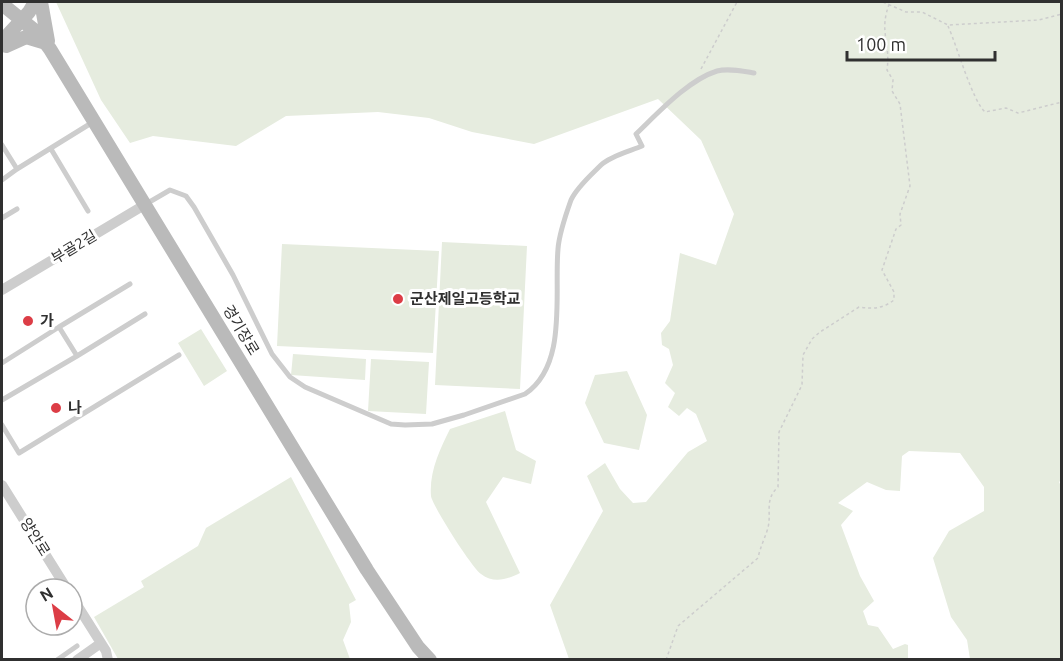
<svg xmlns="http://www.w3.org/2000/svg" width="1063" height="661" font-family="Ubuntu,'Noto Sans KR',sans-serif">
<style>
.green{fill:#e6ecdf}
.lines{fill:none;stroke-linecap:round;stroke-linejoin:round}
.path{stroke:#cdcdcd;stroke-width:1.5;stroke-dasharray:3 3;stroke-linecap:butt}
.lane{stroke:#cdcdcd;stroke-width:5}
.street{stroke:#cdcdcd;stroke-width:10}
.secondary{stroke:#bababa;stroke-width:14}
.poi-dot{fill:#dc3d46;stroke:#fff;stroke-width:2}
.labels{text-anchor:middle;stroke-width:6;stroke-linejoin:round;paint-order:stroke}
.street-label{font-size:15px;fill:#303030;stroke:#fff}
.poi-label{font-size:15px;font-weight:bold;fill:#303030;stroke:#fff;text-anchor:start}
</style>
<rect width="100%" height="100%" fill="#fff"/>
<path class="green" d="M56,2H1061L1062,479L1059,482L1062,488L1061,659H970L967,640L951,617L933,558L949,531L984,511V487L960,453L909,451L902,456L900,491L886,490L867,482L838,503L853,511L841,525L860,576L874,601L863,611L868,625L878,627L893,649L905,644L908,645V659H569L550,605L603,511L587,476L605,463L620,489L633,503L646,502L688,452L707,441L696,414L687,408L679,416L668,407L675,393L665,383L673,365L669,349L662,345L661,333L670,321L680,253L716,265L734,214L701,140L658,99L534,144L472,132L429,118L378,112L286,116L236,146L153,136L130,143L101,100Z
M442,242L527,246L520,389L435,385Z
M282,244L439,251L433,353L277,346Z
M201,329L227,371L204,386L178,343Z
M293,354L366,359L365,380L291,375Z
M371,359L429,362L426,414L368,411Z
M627,371L647,415L639,450L604,443L585,403L595,375Z
M505,411L516,450L536,461L531,484L503,477L486,502L520,573C508,579 494,584 481,574C472,568 432,505 431,496C429,472 440,449 450,429Z
M291,477L356,600L349,604L351,622L343,640L350,659H118L94,617L144,587L141,581L198,546L206,528Z"/>
<g class="lines">
<path class="path" d="M883,2L906,12H922L948,25L1039,20L1062,14
M948,26C957,46 972,100 985,112L1006,108L1018,113L1062,102
M701,69L737,2
M666,660L678,626L758,558C760,548 764,540 767,531C773,514 763,501 778,487L779,432L802,385L803,355L812,339L820,332L859,307C873,309 882,309 894,300V292L882,270L896,229L901,225L900,214L910,186L900,104L892,91L893,80L887,70C891,41 878,32 890,2"/>
<path class="lane" d="M2,145L17,169L93,122
M51,149L88,211
M2,180L17,169
M146,204L170,190L186,196L194,207L233,275L272,354L290,377L305,387L391,424L405,425L432,424L464,415L525,394C568,365 554,294 558,249C559,234 566,214 571,200C577,187 591,175 601,165C610,156 630,151 642,146L636,134C658,113 688,80 717,71C728,68 742,71 754,73
M2,218L17,209
M59,327L130,284
M77,356L145,314
M2,363L59,327L77,356L2,400
M2,425L19,453L179,355
M57,660L77,646"/>
<path class="street" d="M2,290L146,204
M2,485L67,589
M72,597L106,651L108,660
M77,660L101,643"/>
<path class="secondary" d="M41,2L48,41
M2,4L39,34L50,49L367,570L418,647L430,660
M2,41L29,12L35,2
M6,46L26,37L46,43"/>
</g>
<g class="poi-dot">
<circle cx="398" cy="299" r="6"/>
<circle cx="28" cy="321" r="6"/>
<circle cx="56" cy="408" r="6"/>
</g>
<g class="labels">
<g class="street-label">
<text transform="translate(74 247) rotate(-31)" y="5">부골2길</text>
<text transform="translate(241 330) rotate(59)" y="5">경기장로</text>
<text transform="translate(35 537) rotate(58)" y="5">양안로</text>
</g>
<g class="poi-label">
<text x="410" y="304">군산제일고등학교</text>
<text x="40" y="326">가</text>
<text x="68" y="413">나</text>
</g>
</g>
<rect width="1063" height="661" fill="none" stroke="#303030" stroke-width="6"/>
<g transform="translate(54 607) rotate(329)"><circle r="28" fill="#ffffff" stroke="#acacac" stroke-width="1.5"/>
<path d="M0-4.5L10 22L0 15L-10 22Z" fill="#dc3d46"/>
<text y="-9" font-size="16" font-weight="bold" text-anchor="middle" fill="#303030">N</text>
</g>
<path d="M847 51v9h148v-9" fill="none" stroke="#303030" stroke-width="3"/>
<text x="856" y="51" font-size="18" fill="#303030" stroke="#ffffff" stroke-width="4.5" paint-order="stroke">100 m</text>
</svg>
